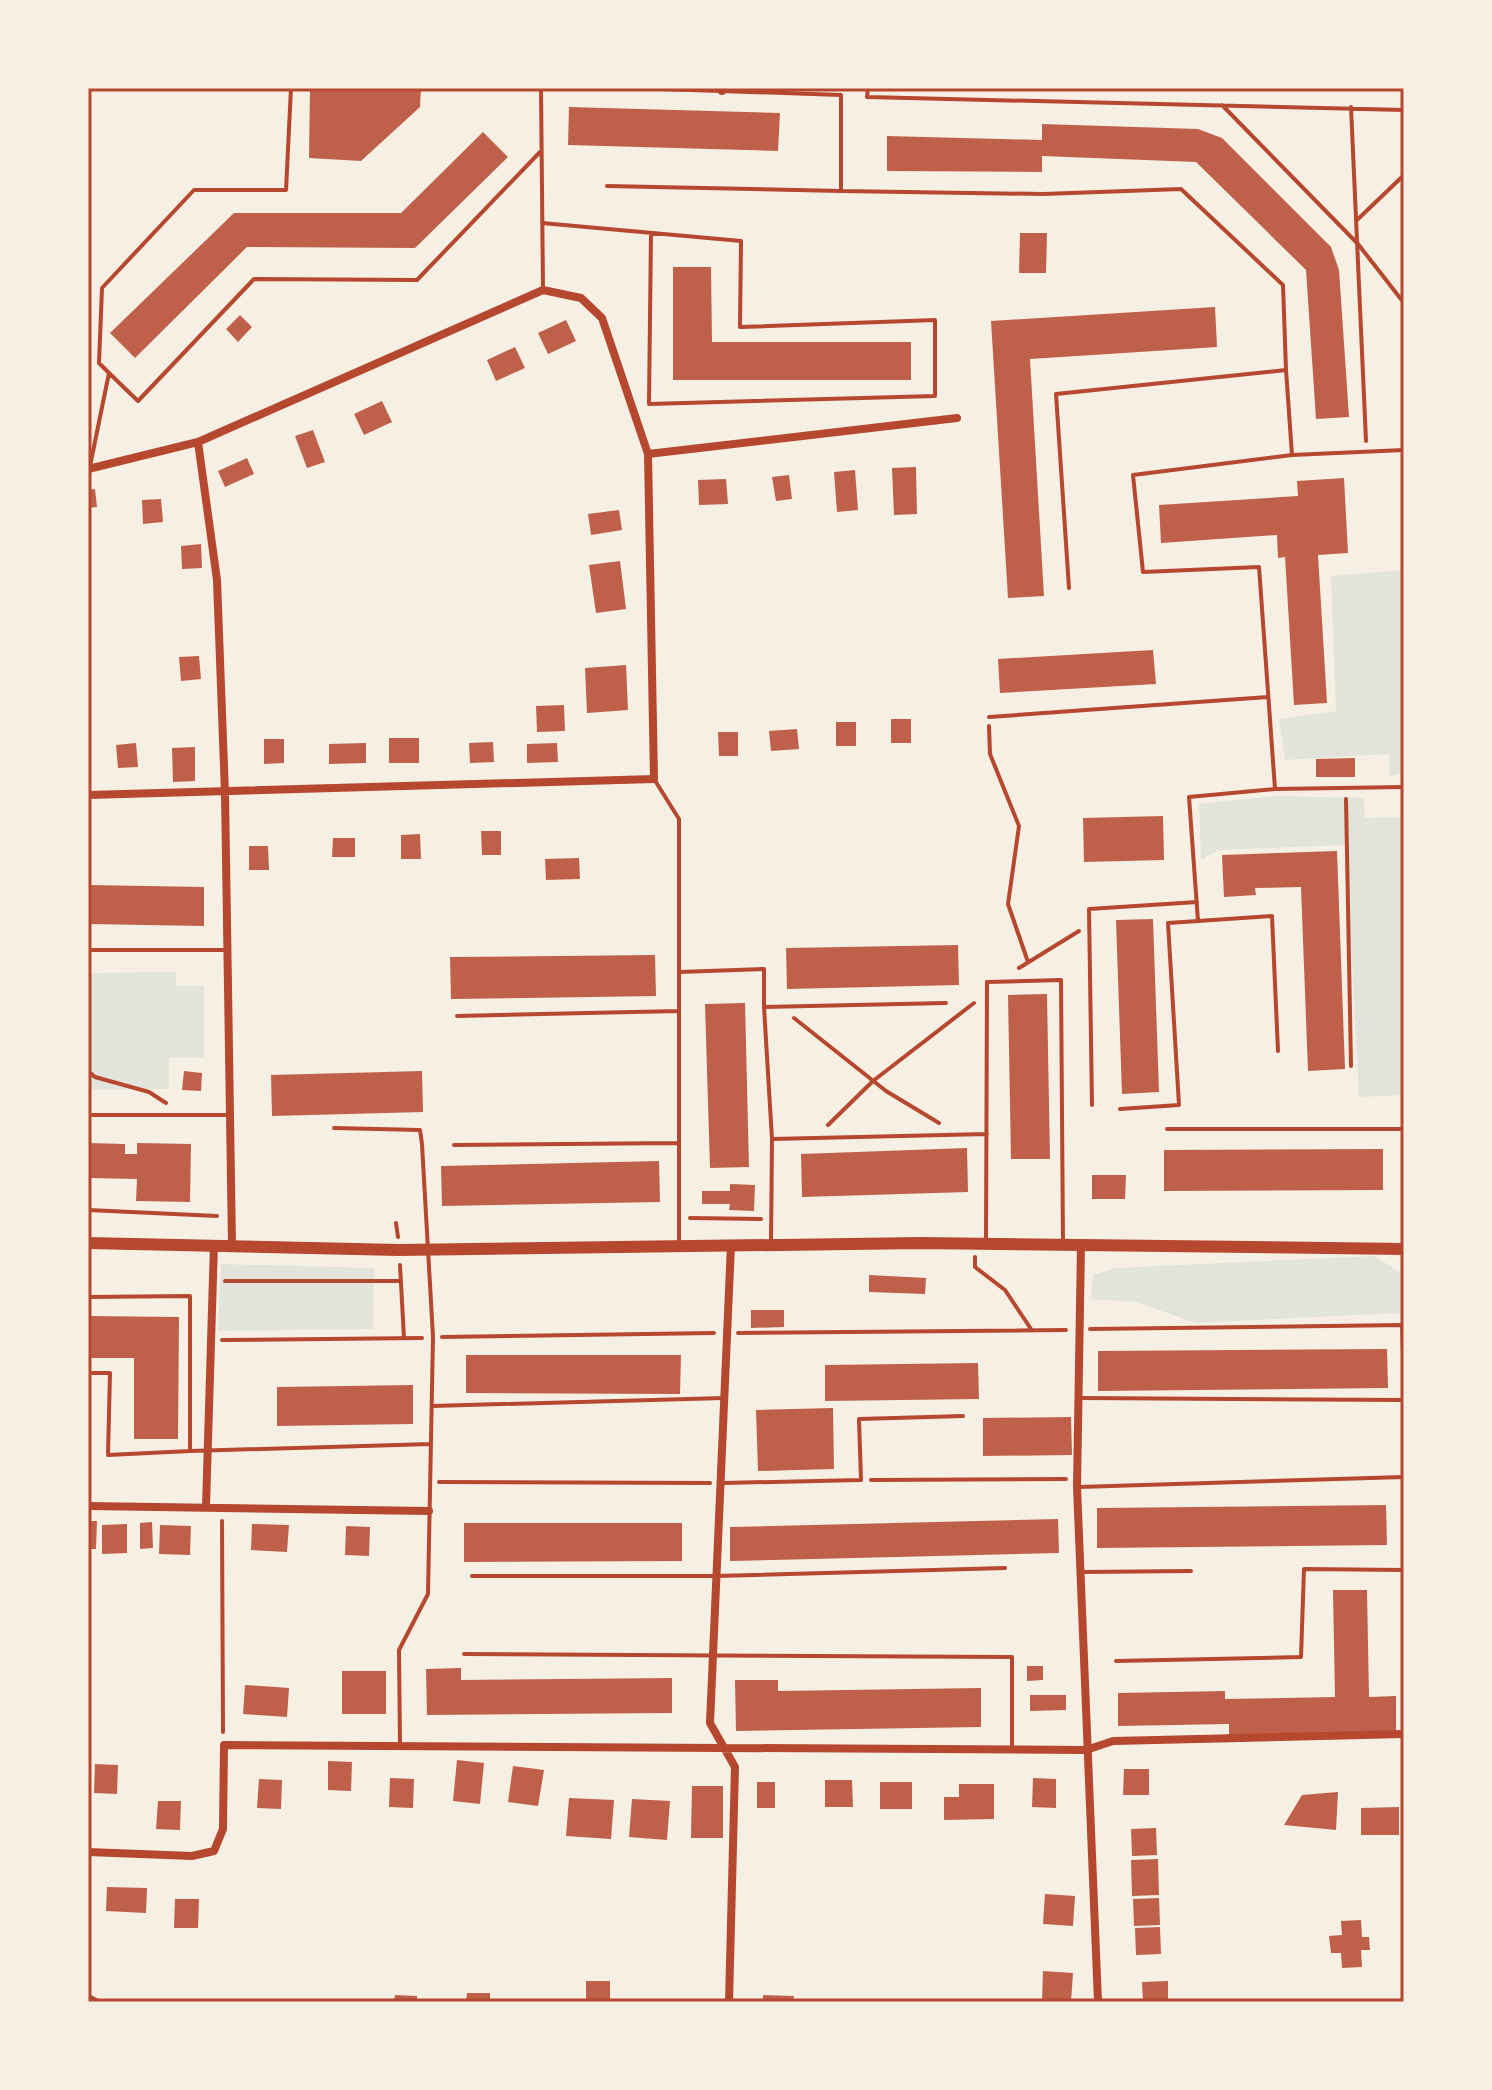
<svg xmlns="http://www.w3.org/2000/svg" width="1492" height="2090" font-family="Roboto,sans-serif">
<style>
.green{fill:#e2e4dc}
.building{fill:#bf614a}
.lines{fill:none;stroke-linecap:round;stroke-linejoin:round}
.path{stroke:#b5482f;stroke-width:4}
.service{stroke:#b5482f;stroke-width:4}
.minor{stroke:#b5482f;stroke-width:8}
.primary{stroke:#b5482f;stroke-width:12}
.neatline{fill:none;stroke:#b5482f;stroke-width:3}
</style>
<rect width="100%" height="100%" fill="#f6efe4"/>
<path class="green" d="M1404,570V773L1390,776L1389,754L1285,760L1279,719L1336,711L1331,576Z
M1274,796L1364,798L1365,818L1404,817V1095L1359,1097L1346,845L1218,850L1201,860L1199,804Z
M176,972V986H204V1057L169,1058V1089L88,1090V973Z
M1375,1256L1400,1273V1313L1196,1323L1136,1302L1091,1299L1093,1275L1115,1268Z
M221,1264L374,1268L373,1329L218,1331Z"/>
<path class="building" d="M310,88H421L420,107L361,161L309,158Z
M569,107L780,113L778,151L568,145Z
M1042,124L1198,129L1222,138L1331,247L1339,270L1349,417L1316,419L1306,270L1196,162L1042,156V172L887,171V136L1042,140Z
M483,132L508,157L415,248L247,247L135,358L110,333L234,213H401Z
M1020,233H1047L1046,273H1019Z
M673,267H711L712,342H911V380H673Z
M1215,307L1217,347L1030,359L1044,596L1008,598L991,321Z
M240,315L252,327L238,342L226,329Z
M566,320L576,341L548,354L538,333Z
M515,347L525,368L496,381L487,360Z
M382,401L392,422L364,435L354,414Z
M313,430L325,462L307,468L295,436Z
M247,458L254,474L225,487L218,471Z
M916,467L917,514L894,515L892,468Z
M855,470L858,510L837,512L834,472Z
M789,475L792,499L776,501L772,477Z
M1344,478L1348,553L1318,555L1327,703L1294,705L1285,557L1278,558L1277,535L1161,543L1159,505L1298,496L1297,481Z
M726,479L728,504L699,505L698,480Z
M95,489L97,507L88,508V490Z
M161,499L163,522L143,524L142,500Z
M619,510L622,530L591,535L588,514Z
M201,544L202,568L182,569L181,546Z
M620,561L626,609L596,613L589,565Z
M1153,650L1156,684L1000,693L998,659Z
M199,656L201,679L181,681L179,657Z
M626,665L628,710L587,713L585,668Z
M564,705L565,731L537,732L536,706Z
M891,719H911V743H891Z
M836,722H856V746H836Z
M797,729L799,749L771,751L769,731Z
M718,732H738V756H719Z
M389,738H419V763H389Z
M264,739H284V763L264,764Z
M493,742L494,762L470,763L469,743Z
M136,743L138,767L118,768L116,745Z
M366,743V763L329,764V744Z
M557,743L558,762L527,763V744Z
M195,747V781L173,782L172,748Z
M1355,758V777H1316V759Z
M1163,816L1164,860L1084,862L1083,818Z
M481,831H501V855H482Z
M420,834L421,859H401V835Z
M333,838H355V857H332Z
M249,846H268L269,870H249Z
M1337,851L1345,1069L1308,1071L1301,887L1255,888L1256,895L1224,897L1222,855Z
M579,858L580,879L546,880L545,859Z
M88,885L204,887V926L88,924Z
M1153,919L1159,1092L1122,1094L1116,920Z
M958,945L959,985L787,989L786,948Z
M655,955L656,996L451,999L450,957Z
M1047,994L1050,1159H1011L1008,995Z
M745,1003L749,1167L710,1168L705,1004Z
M184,1071L202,1073L201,1091L182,1090Z
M422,1071L423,1112L272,1116L271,1075Z
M88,1143L125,1144V1154H137V1143L191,1144L190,1202L136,1201L137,1179L88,1178Z
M967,1148L968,1192L802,1197L801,1154Z
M1383,1149V1190L1164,1191V1150Z
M659,1161L660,1202L442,1206L441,1166Z
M1092,1175H1126L1125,1199H1092Z
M730,1184L755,1185L754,1211L729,1210L730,1204H702V1191H730Z
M869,1275L926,1278L925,1294L869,1292Z
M751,1310H784V1327L751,1328Z
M88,1316L179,1317L178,1439H134V1358H88Z
M1387,1349L1388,1388L1098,1391V1351Z
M466,1355H681L680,1394L466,1393Z
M978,1363L979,1399L825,1401V1365Z
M413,1385V1424L277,1426V1387Z
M833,1408L834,1469L758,1471L756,1410Z
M1071,1417L1072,1455L983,1456V1418Z
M1386,1505L1387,1545L1097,1548V1508Z
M1058,1519L1059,1553L730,1561V1527Z
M88,1521H97L96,1549H88Z
M152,1522L153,1548L140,1549V1523Z
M464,1523H682V1561L464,1562Z
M127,1524V1553L102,1554V1525Z
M252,1524L289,1525L287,1552L251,1550Z
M160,1525L191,1526L190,1555L159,1554Z
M346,1526L370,1527L369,1556L345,1555Z
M1333,1590H1367L1369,1697L1396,1696V1731L1229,1735V1724L1118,1726V1693L1225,1691V1699L1335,1697Z
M1027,1666H1043V1680L1027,1681Z
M461,1668V1680L672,1678V1713L427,1715L426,1669Z
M342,1671H386V1714H342Z
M735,1680H778V1691L981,1688V1727L736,1731Z
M245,1685L289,1688L287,1717L243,1714Z
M1030,1695H1066V1710L1030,1711Z
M457,1760L484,1763L480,1804L453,1801Z
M328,1761L352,1762L351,1791L328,1790Z
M95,1764L118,1765L117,1794L94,1793Z
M513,1766L544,1770L538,1806L508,1802Z
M1124,1769H1149V1795H1123Z
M390,1778L414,1779L413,1808L389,1807Z
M1033,1778L1056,1779V1808L1032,1807Z
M259,1779L282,1780L281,1809L257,1808Z
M825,1780H852L853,1807H825Z
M757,1782H775V1808H757Z
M880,1782H912V1809H880Z
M959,1784H994V1819L944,1820V1797H959Z
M692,1786H723V1838H691Z
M1338,1792L1336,1830L1284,1825L1302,1795Z
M569,1798L614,1800L611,1839L566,1836Z
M632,1799L670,1801L667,1840L629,1837Z
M158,1801H181L180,1830L156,1829Z
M1399,1807V1835H1361V1808Z
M1156,1828L1157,1855L1132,1856L1131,1829Z
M1158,1859L1159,1895L1132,1896L1131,1860Z
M107,1887L147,1888L146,1913L106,1911Z
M1045,1894L1075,1896L1073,1926L1043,1924Z
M1159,1898L1160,1925L1134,1926L1133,1899Z
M175,1899H199L198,1928H174Z
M1361,1920L1362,1937H1369L1370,1950H1361L1362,1967L1342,1968L1341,1953H1331L1329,1936L1342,1935L1341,1921Z
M1160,1927L1161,1954L1136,1955L1135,1928Z
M1043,1971L1073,1973L1071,2002L1042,2001Z
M586,1981H610V2002H586Z
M1168,1981V2002H1143L1142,1982Z
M467,1993H490V2002H466Z
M395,1995L417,1996V2002H394Z
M763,1995L794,1996L793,2002H763Z"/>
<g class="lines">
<path class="path" d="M868,88L867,97L1404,110
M1222,105L1358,244L1404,303
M1351,107L1366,441
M1357,220L1404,175
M989,726L990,754L1019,826L1008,904L1028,962
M1346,799L1351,1066
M1019,968L1079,931
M794,1018L886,1091L939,1123
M88,1071L95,1077L149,1092L166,1103
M828,1125L873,1081L974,1003
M88,1210L217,1216
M690,1218L761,1219
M396,1223L398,1237
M975,1257V1267L1005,1290L1031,1329
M400,1265L404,1338
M225,1281H401
M1402,1325L1404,1381
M1090,1329L1404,1325
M738,1333L1066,1330
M442,1337L714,1333
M222,1340L422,1338
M871,1480L1066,1479
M439,1482L710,1483
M222,1521L223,1732"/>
<path class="service" d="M541,88L543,290
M607,186L841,191V95L631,88
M841,191L1043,194L1181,189L1283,285L1286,370
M542,223L741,241L740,327L935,320V396L649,404L651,233
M109,373L99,363L102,288L194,190H286L291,88
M1292,455L1404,450
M90,466L109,373L138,401L254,279L417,280L540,152
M1069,588L1056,394L1286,370L1292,455L1133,475L1143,572L1259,567L1275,789L1189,797L1198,921L1272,916L1278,1051
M989,717L1268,697
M654,779L679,819V1244
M1275,789L1404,787
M88,950H227
M679,972L764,969V1007
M457,1016L679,1011
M1092,1105L1089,909L1197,902
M1120,1109L1179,1105L1168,923L1198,921
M88,1115H229
M334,1128L420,1130L422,1144L433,1337L428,1594L399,1650L400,1746
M1167,1129H1404
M772,1139L764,1007L946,1003
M454,1145L679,1143
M771,1242L772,1139L987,1134
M986,1242L987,982L1061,980L1063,1244
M88,1297L190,1296V1451L108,1455L110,1373H88
M1080,1398L1404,1400
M432,1406L724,1398
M190,1451L431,1444
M723,1483L861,1480L859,1419L963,1416
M1079,1487L1404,1477
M1082,1572L1191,1571
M472,1576H716L1005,1568
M464,1654L1012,1657V1747
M1116,1661L1301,1657L1304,1569L1404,1570"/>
<path class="minor" d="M722,91V88
M198,442L217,580L225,793L232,1245
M648,454L957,418
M88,469L198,442L543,290L581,298L602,318L648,454L654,779L88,795
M1081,1245L1077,1487L1098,2002
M88,1506L429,1511
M206,1506L214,1244
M88,1852L192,1856L214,1851L223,1829L224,1745L1086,1750L1113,1741L1404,1734
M88,1998L96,2002
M729,2002L735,1767L710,1723L731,1245"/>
<path class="primary" d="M88,1243L399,1250L921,1243L1404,1249"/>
</g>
<rect width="1492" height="2090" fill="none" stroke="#f6efe4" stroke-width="180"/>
<rect x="90" y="90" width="1312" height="1910" class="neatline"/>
</svg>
